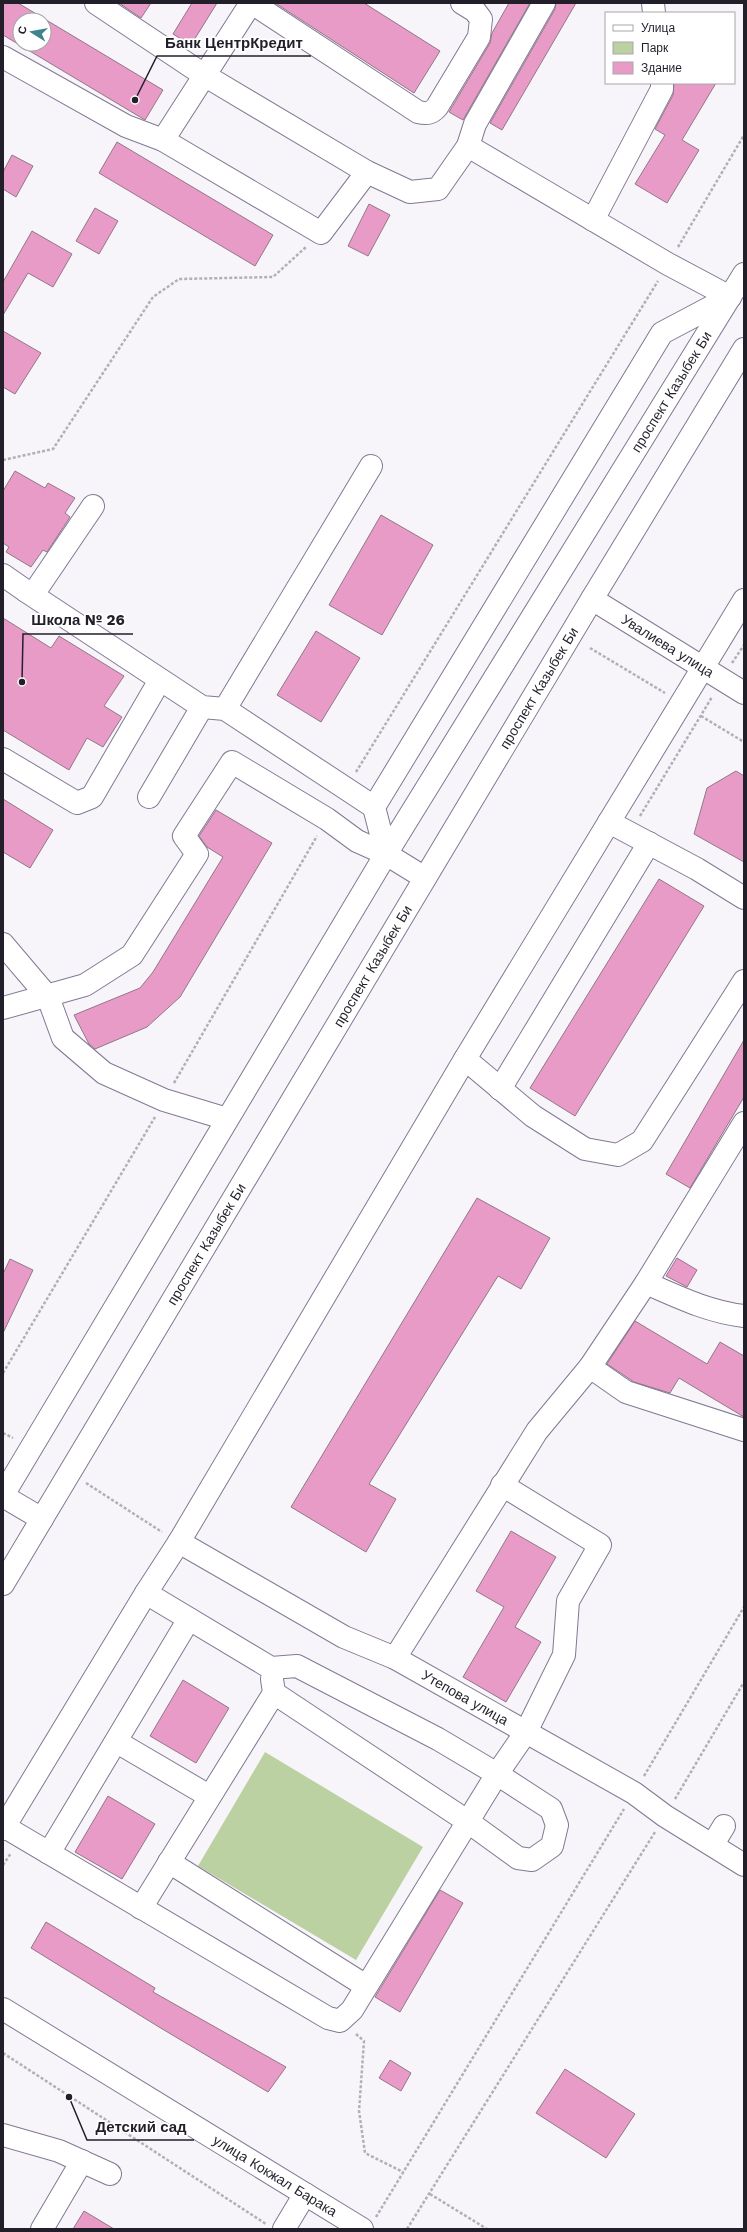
<svg xmlns="http://www.w3.org/2000/svg" width="747" height="2232" font-family="'Work Sans',sans-serif">
<style>
.green{fill:#bcd1a1}
.building{fill:#e89bc7;stroke:#937786;fill-rule:evenodd}
.lines{fill:none;stroke-linecap:round;stroke-linejoin:round}
.minor-casing{stroke:#827993;stroke-width:24}
.path{stroke:#b2afb6;stroke-width:2.5;stroke-dasharray:3 2;stroke-linecap:butt}
.minor{stroke:#fff;stroke-width:22}
.labels{text-anchor:middle;stroke-width:3.5;stroke-linejoin:round;paint-order:stroke}
.street-label{font-size:14px;fill:#231f2a;stroke:#fff}
.leader{fill:none;stroke:#231f2a;stroke-width:1.5}
.callout-dot{fill:#231f2a;stroke:#fff;stroke-width:1.5}
.callout-label{font-size:15px;text-anchor:middle;font-weight:bold;fill:#231f2a;stroke:#fff;stroke-width:3.5;stroke-linejoin:round;paint-order:stroke}
</style>
<rect width="100%" height="100%" fill="#f7f5fa"/>
<path class="green" d="M265,1752L423,1847L356,1960L198,1866Z"/>
<path class="building" d="M3,3H18L163,90L145,120L3,35ZM20,20H44V44H20Z
M119,3H151L141,18Z
M192,3H217L191,45L173,34Z
M275,3H364L440,51L414,93Z
M509,3H530L463,120L449,112L490,43L492,33Z
M556,3H576L502,130L490,123L555,9Z
M674,83H716L682,140L699,150L667,203L635,184L665,135L655,129L673,95Z
M117,142L273,235L255,266L99,173Z
M12,155L33,166L16,197L3,189V172Z
M369,204L390,215L368,256L348,246Z
M95,208L118,221L99,254L76,241Z
M32,231L72,254L53,287L28,273L3,315V282Z
M3,331L41,353L15,394L3,387Z
M15,471L45,488L48,483L75,498L65,513L70,517L47,552L43,550L31,567L6,552L9,547L3,543V491Z
M381,515L433,545L382,635L329,605Z
M3,618L51,648L59,636L124,676L104,706L122,717L103,747L87,738L69,770L3,730Z
M316,631L360,658L321,722L277,695Z
M736,771L744,776V862L694,834L707,788Z
M3,799L53,830L30,868L3,852Z
M216,810L272,843L180,997L147,1027L95,1049L89,1044L74,1015L140,988L153,972L223,857L207,847L199,836Z
M659,879L704,906L575,1116L530,1088Z
M744,1040V1097L690,1188L666,1174Z
M477,1198L550,1238L521,1289L498,1276L369,1484L396,1499L366,1552L291,1507Z
M677,1258L697,1270L687,1287L666,1276Z
M10,1259L33,1270L3,1333V1274Z
M635,1321L707,1364L720,1342L744,1356V1417L679,1378L670,1393L634,1382L607,1364Z
M511,1531L556,1557L515,1627L541,1642L506,1702L463,1677L504,1607L476,1591Z
M183,1680L229,1708L196,1763L150,1736Z
M108,1796L155,1824L122,1879L75,1852Z
M440,1890L463,1903L400,2012L375,1997Z
M46,1922L155,1988L153,1992L286,2067L268,2092L159,2027L31,1948Z
M390,2060L411,2073L401,2091L379,2078Z
M565,2069L635,2114L606,2158L536,2113Z
M84,2211L114,2229H73Z"/>
<g class="lines">
<defs>
<g id="minor">
<path d="M96,3L204,75L367,172L410,192L438,189L468,146L668,264L730,297"/>
<path d="M252,3L418,112C426,114 431,114 437,107L479,37L481,19L475,11L462,3"/>
<path d="M653,3L654,13"/>
<path d="M3,57L126,126L163,140L321,233L367,172"/>
<path d="M163,140L251,3"/>
<path d="M468,146L475,124L544,3"/>
<path d="M593,220L662,89V83"/>
<path d="M3,575L26,591L36,590L93,506"/>
<path d="M26,591L202,707L225,709L374,807"/>
<path id="s1" d="M592,599L744,693"/>
<path d="M225,709L371,466"/>
<path d="M3,759L77,803L92,797L160,680"/>
<path d="M149,797L202,707"/>
<path d="M609,822L697,869L744,898"/>
<path d="M386,854L374,807L662,333L730,297"/>
<path d="M3,944L48,997L63,1038L104,1073L164,1100L227,1119"/>
<path d="M3,1008L85,985L132,955L197,854L184,836L232,762L327,819L357,841L386,854L425,878"/>
<path d="M465,1059L533,1116L585,1149L618,1155L642,1141L744,981"/>
<path d="M500,1089L649,843"/>
<path d="M646,1283L744,1123"/>
<path d="M590,1367L626,1392L744,1430"/>
<path id="s2" d="M3,1495L386,854L744,274"/>
<path d="M3,1496L42,1519"/>
<path id="s3" d="M179,1542L344,1637L395,1658L526,1732L634,1793L665,1816L744,1865"/>
<path id="s4" d="M3,1584L592,599L744,349"/>
<path d="M395,1658L537,1431L590,1367L646,1283C678,1297 709,1312 744,1316"/>
<path d="M274,1693L467,1821L518,1858L532,1860L552,1846L557,1825L551,1809L497,1774L526,1732L564,1655L568,1601L600,1545L502,1485"/>
<path d="M117,1742L209,1796"/>
<path d="M5,1827L328,2018L340,2021L352,2010L497,1774L438,1739L297,1666L271,1668L146,1593"/>
<path d="M3,1829L146,1593L179,1542L465,1059L744,600"/>
<path d="M713,1844L724,1826"/>
<path d="M49,1853L189,1619"/>
<path d="M169,1862L366,1986"/>
<path d="M141,1908L274,1693L272,1679"/>
<path id="s5" d="M3,2009L362,2229"/>
<path d="M3,2135L59,2151L110,2174"/>
<path d="M42,2229L82,2161"/>
<path d="M284,2229L305,2194"/>
</g>
</defs>
<use href="#minor" class="minor-casing"/>
<path class="path" d="M678,247L744,135
M3,460L53,449L153,297L179,279L273,277L306,247
M590,648L665,693
M732,663L744,645
M701,716L744,742
M356,772L658,281
M640,816L712,697
M174,1083L317,836
M3,1373L155,1117
M3,1433L13,1438
M86,1483L162,1532
M644,1776L744,1607
M675,1799L744,1682
M3,1865L11,1853
M356,2034L364,2041L359,2111L365,2153L403,2172
M3,2053L266,2224
M430,2194L487,2229
M376,2217L624,1809
M407,2229L655,1832"/>
<use href="#minor" class="minor"/>
</g>
<g class="labels">
<g class="street-label">
<text dy="5" stroke="none"><textPath href="#s2" startOffset="1290">проспект Казыбек Би</textPath></text>
<text dy="5" stroke="none"><textPath href="#s1" startOffset="89">Увалиева улица</textPath></text>
<text dy="5" stroke="none"><textPath href="#s4" startOffset="1044">проспект Казыбек Би</textPath></text>
<text dy="5" stroke="none"><textPath href="#s4" startOffset="720">проспект Казыбек Би</textPath></text>
<text dy="5" stroke="none"><textPath href="#s4" startOffset="396">проспект Казыбек Би</textPath></text>
<text dy="5" stroke="none"><textPath href="#s3" startOffset="326">Утепова улица</textPath></text>
<text dy="5" stroke="none"><textPath href="#s5" startOffset="319">улица Кокжал Барака</textPath></text>
</g>
</g>
<path class="leader" d="M135 100L157 56H311M22 682L23 634H133M69 2097L87 2140H194"/>
<g class="callout-dot">
<circle cx="135" cy="100" r="4"/>
<circle cx="22" cy="682" r="4"/>
<circle cx="69" cy="2097" r="4"/>
</g>
<g class="callout-label">
<text x="234" y="48">Банк ЦентрКредит</text>
<text x="78" y="625">Школа № 26</text>
<text x="141" y="2132">Детский сад</text>
</g>
<rect width="747" height="2232" fill="none" stroke="#231f2a" stroke-width="8"/>
<rect x="605" y="12" width="130" height="72" fill="#ffffff" stroke="#a7a5aa"/>
<rect x="613" y="25" width="20" height="6" fill="#ffffff" stroke="#a7a5aa"/>
<text x="641" y="32" font-size="12" fill="#231f2a">Улица</text>
<rect x="613" y="42" width="20" height="12" fill="#bcd1a1" stroke="#a7a5aa"/>
<text x="641" y="52" font-size="12" fill="#231f2a">Парк</text>
<rect x="613" y="62" width="20" height="12" fill="#e89bc7" stroke="#a7a5aa"/>
<text x="641" y="72" font-size="12" fill="#231f2a">Здание</text>
<g transform="translate(32 32) rotate(281)"><circle r="19" fill="#ffffff" stroke="#a7a5aa"/>
<path d="M0-3L7 15L0 10L-7 15Z" fill="#3e848f"/>
<text y="-6" font-size="11" font-weight="bold" text-anchor="middle" fill="#231f2a">С</text>
</g>
</svg>
